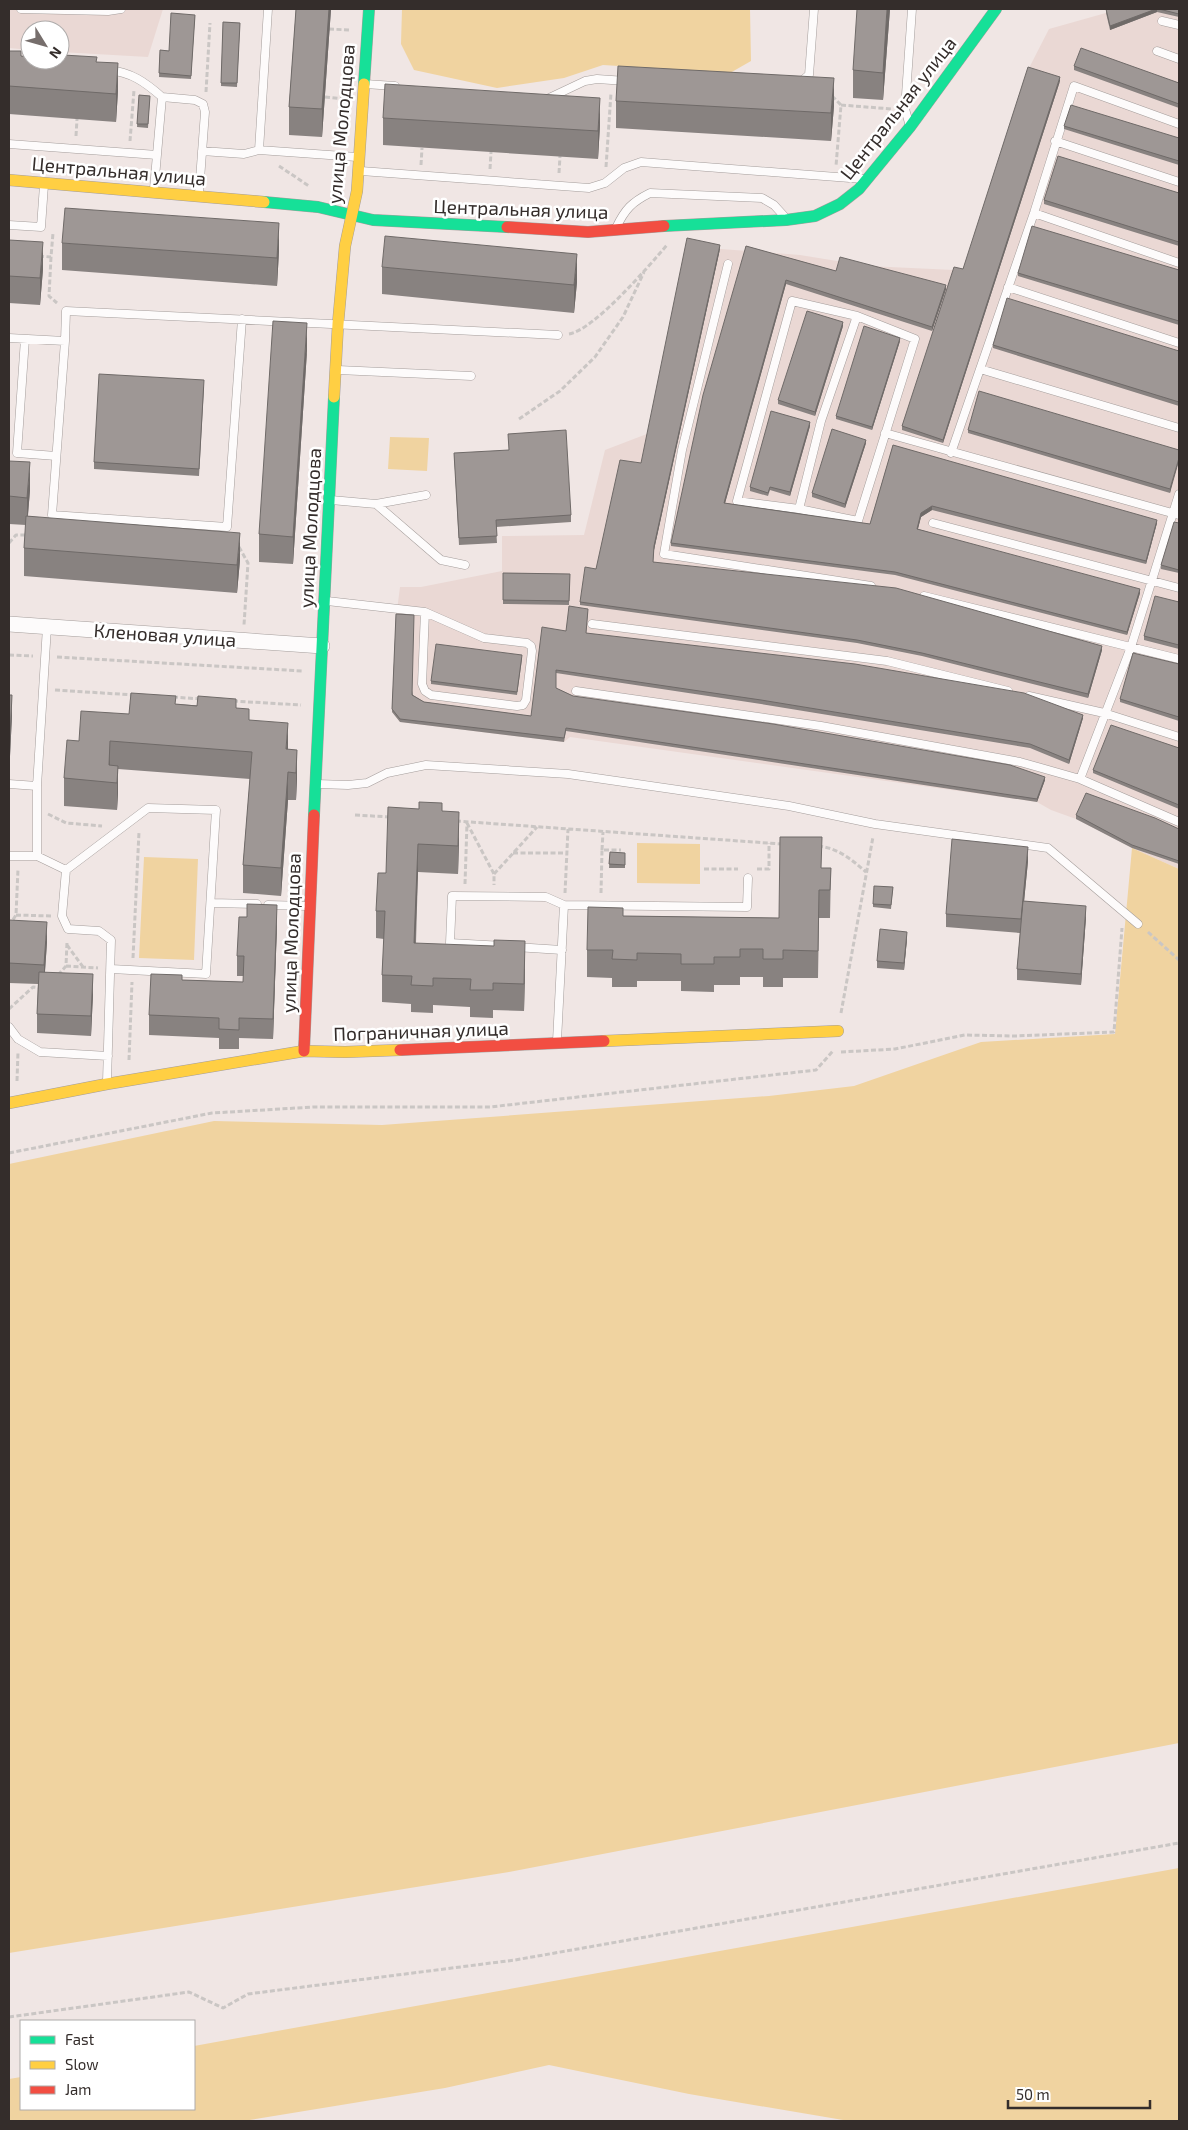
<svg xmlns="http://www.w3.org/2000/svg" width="1188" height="2130" font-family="'Exo 2',sans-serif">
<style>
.built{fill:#ead8d4}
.green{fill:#f0d3a0}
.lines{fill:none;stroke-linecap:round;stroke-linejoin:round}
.lane-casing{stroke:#a49d9b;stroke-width:9}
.street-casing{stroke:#a49d9b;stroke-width:16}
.fast-casing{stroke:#a49d9b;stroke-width:12}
.slow-casing{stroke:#a49d9b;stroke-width:12}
.jam-casing{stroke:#a49d9b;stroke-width:12}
.path{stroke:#cac6c4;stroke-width:3;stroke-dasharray:5 2.5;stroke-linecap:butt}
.lane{stroke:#fdfbfb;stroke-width:8}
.street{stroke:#fdfbfb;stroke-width:15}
.fast{stroke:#16e098;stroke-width:11}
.slow{stroke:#ffcf43;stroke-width:11}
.jam{stroke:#f24e42;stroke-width:11}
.wall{fill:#888280}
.shaded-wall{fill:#6f6a68}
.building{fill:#9e9795;stroke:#6f6a68}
.labels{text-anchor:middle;stroke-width:5;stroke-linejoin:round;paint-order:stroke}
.street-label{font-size:19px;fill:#342d2b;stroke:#fff}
</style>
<rect width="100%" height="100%" fill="#f0e6e4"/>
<path class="built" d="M9,9H163L148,57L60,52V30H30V50L9,48Z
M1120,9H1179V869L1132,848L1076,819L1051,810L1037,802L570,737L564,742L400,722L392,712L396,618L400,587H421L502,571V536L584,535L605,450L652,432L687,242L721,249L800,255L868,266L954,270L963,273L1028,70L1049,29Z"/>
<path class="green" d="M402,9H750L751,61L730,73L603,65L564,78L497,88L414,70L401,44Z
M390,437L429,438L427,471L388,469Z
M637,843L700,844V884L637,883Z
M1132,848L1179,869V1743L509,1872L9,1953V1164L214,1121L382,1125L769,1096L854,1086L981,1042L1115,1034Z
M144,857L198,859L194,960L139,958Z
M1179,1868V2121H849L689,2094L549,2065L445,2088L243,2121H9V2079L21,2077V2109H194V2046Z"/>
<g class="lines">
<defs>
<path id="lane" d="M21,9L108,11L121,9
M1162,21L1179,25
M1157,51L1179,59
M108,70C131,72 145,82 162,97
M800,82L809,75L814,9
M365,84L395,86
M549,98L585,81L597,79L626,81
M909,123L905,109L912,9
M1055,141L1179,182
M9,144L157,155
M259,150L268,9
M202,151L244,154L259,150L357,157
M361,171L589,188L605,183L624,168L641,162L863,179
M154,189L162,97L195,100L203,104L205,112L199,193
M1034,213L1179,263
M9,225L41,227L44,185
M616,228C625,209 632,202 650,193L762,198L774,205L784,216
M728,264L682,450L664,554L871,586
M1008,287L1179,343
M792,301L857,316L915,339L858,521L799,509L737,501Z
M9,338L65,341L66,311L558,335
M25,339L17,453L56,456
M65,341L52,515L227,527L242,319
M980,369L1179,428
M338,370L471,376
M885,433L1179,515
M951,453L1034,213L1074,86L1179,124
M331,500L376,504L441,560L465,565
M376,504L426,495
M799,509L821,421L857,316
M933,523L1179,588
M924,596L1179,659
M327,601L425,612L484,638L527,643L531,646L532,651L526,700L523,705L517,706L431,695L425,691L422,684L425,612
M592,624L887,661L1008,691
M47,627L37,786V856L66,870L62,916L68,929L99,931L111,940L107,1082
M576,691L821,726L1020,762L1080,779L1179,822
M1029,696L1104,713L1179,737
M1080,779L1131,647L1179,494
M9,784L37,786
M317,784L348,785L367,783L387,773L426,765L568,774L789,806L875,824L1048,848L1138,924
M9,856H37
M66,870L148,808L216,810L206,974L111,969
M211,903L257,904
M268,905L307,906
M504,946L450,943L452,896L546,897L564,905
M515,947L562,950
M9,1027L18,1039L40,1052L108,1056
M557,1041L564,905L747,907L748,878"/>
<path id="street" d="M9,624L322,646"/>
<path id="fast" d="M364,84L369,9
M264,202L318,207L373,220L507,227
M664,226L786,220L815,216L840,204L859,189L910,127L996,9
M314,815L334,397"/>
<path id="slow" d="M9,180L264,202
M334,397L338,324L345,246L357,191L364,84
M604,1041L838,1031
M9,1103L107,1084L304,1051L345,1052L400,1050"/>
<path id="jam" d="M507,227L588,232L664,226
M400,1050L604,1041
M304,1051L314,815"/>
</defs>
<use href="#lane" class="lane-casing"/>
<use href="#street" class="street-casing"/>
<use href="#fast" class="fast-casing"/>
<use href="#slow" class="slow-casing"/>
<use href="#jam" class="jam-casing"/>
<path class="path" d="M329,29L349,30
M206,92L210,23
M832,96L841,105L836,166
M325,97L344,99
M841,105L892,109
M76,136L77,119
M130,141L134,90
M421,165L422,148
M279,166L309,186
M606,167L611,93
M490,169L491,152
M559,173L560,156
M39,256L51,257L53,233
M51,257L49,296L57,303
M569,334C594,330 649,266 667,245
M519,419L560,391L595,357L623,317L644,272
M9,543L16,535H27
M239,547L248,563L244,625
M9,655L33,656
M57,657L303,671
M55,690L134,695
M173,697L201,699
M233,701L301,705
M48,814L66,823L102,826
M355,815L390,817
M456,821L782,844
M467,823L494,874V885
M818,846C838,848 851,859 866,872
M602,850L603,832
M513,853H567
M704,869H738
M757,869H769V843
M494,874L537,827
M465,884L467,823
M565,893L568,829
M601,893L602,850H621
M16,915L51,916
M9,926L16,915L18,869
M1148,932L1179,960
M67,945L83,967
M133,958L139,832
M66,966L98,968
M58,975L66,966L67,942
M9,1009L33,987L40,988
M841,1013L873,837
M841,1052L895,1049L965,1035L1015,1036L1114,1032L1122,928
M129,1060L132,982
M17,1081L18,1052
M9,1153L212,1113L314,1107H490L816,1070L833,1051
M9,2017L189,1992L223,2008L248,1994L515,1960L1179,1843"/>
<use href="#lane" class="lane"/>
<use href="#street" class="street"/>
<use href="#fast" class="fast"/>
<use href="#slow" class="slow"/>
<use href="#jam" class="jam"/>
</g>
<path class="wall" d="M296,9H331L322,137L289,135V107Z
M890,9L883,100L853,98V70Z
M1106,9H1179V17L1157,12L1110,30L1106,13Z
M195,15L191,79L159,77L160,50L169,51Z
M223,22L240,23L237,87L221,86Z
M9,51L21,56L97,62L118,91L116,122L9,114Z
M1074,66L1179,83V108L1074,70Z
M1060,81L943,443L902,430V426L963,269Z
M139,95L150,96L148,128L137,127Z
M616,101L834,106L831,141L616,128Z
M383,118L600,125L598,159L383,145Z
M1064,126L1179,138V165L1064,129Z
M1179,193V246L1044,204V200Z
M9,240L43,269L40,305L9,303Z
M62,243L279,251L277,286L62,270Z
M746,246L836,271L946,289L932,331L786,284L725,503L870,524L893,445L1157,523L1146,564L932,510L921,517L918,529L1140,593L1127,635L895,575L671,546V543Z
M720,249L654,550L653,562L1102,650L1088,698L922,656L857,643L580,605V602L596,569L641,463Z
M382,267L577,282L574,313L382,294Z
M1179,270V325L1018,276V273Z
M843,326L815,416L778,404V400Z
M900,341L872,430L836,419V416Z
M993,345L1179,351V406L993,348Z
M307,351L293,564L259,562V534Z
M204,387L199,476L94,469V462Z
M810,426L790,496L770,490L768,496L750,491V487Z
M968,430L1179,450L1170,493L968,433Z
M866,443L845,508L812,497V493Z
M454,453L571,515V522L496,527L497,543L459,545Z
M9,461L30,490L28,516L240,560L237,593L24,576V548L26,525L9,524Z
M1179,523V573L1161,569V565Z
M503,573L570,574L569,605L503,604Z
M1179,602V649L1144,640V636Z
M588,612L586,633L1083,718L1069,764L1030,748L761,704L556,673V688L573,696L1045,780L1037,802L566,731L564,742L400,722L392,712L396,614L413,695L424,702L531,716L566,631Z
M522,659L517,695L431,684V681Z
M1179,664V721L1120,702V699Z
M9,695L12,715L10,756H9Z
M176,704L236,708L249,720L288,750H297V778L296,800H288L281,896L243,893V865L250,779L118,769V793L117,810L64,806V778L79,741L129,714Z
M1179,748V809L1093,773V770Z
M442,811L459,839L458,874L418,872L416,943L525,969L524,1011L493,1010V1018L470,1017V1007L433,1005V1013L411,1012V1004L382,1002V975L384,939L376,938V911L386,873Z
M1076,815L1179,829V864L1132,848L1076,819Z
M610,852L625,853V868H609Z
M1028,861L1024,901L1086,917L1081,985L1017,980V969L1020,933L946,927V914Z
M822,868H831L830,918H819L818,978H783V987H763V977H740V985H714V992L681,991V981H637V987H612V978L587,977V950L623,916L779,918Z
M893,887L891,909L873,907V904Z
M9,920L47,942L45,972L93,994L91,1036L37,1033V1014L38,984L9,983Z
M277,925L273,1039L239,1038V1049H219V1038L149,1035V1015L182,980L243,982L244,976H237V956Z
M907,939L904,970L877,968V961Z"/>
<path class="shaded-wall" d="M329,9H331L322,137V109Z
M887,9H890L883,100V73Z
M1156,9H1157V12L1110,30V26Z
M118,63V91L116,122V94Z
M1060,77V81L943,443V440Z
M834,78V106L831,141V113Z
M600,98V125L598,159V131Z
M279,223V251L277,286V258Z
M43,242V269L40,305V278Z
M720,245V249L654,550V546Z
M577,254V282L574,313V285Z
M786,280V284L724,507V503Z
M946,285V289L932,331V327Z
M843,322V326L815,416V412Z
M307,323V351L293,564V537Z
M900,338V341L872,430V427Z
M810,422V426L790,496V492Z
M866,440V443L845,508V504Z
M1179,458V461L1170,493V489Z
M30,462V490L27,525V498Z
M932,506V510L921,517L917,532V529L921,513Z
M1157,520V523L1146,564V561Z
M240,533V560L237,593V565Z
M1140,589V593L1127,635V632Z
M1102,646V650L1088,698V694Z
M12,695V715L10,756V737Z
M1083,715V718L1069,764V760Z
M288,723V751L286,749Z
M110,741V769L109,765Z
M297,750V778L296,800V773Z
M118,766V793L117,810V783Z
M288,772V800L281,896V868Z
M1045,777V780L1037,802V799Z
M459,812V839L458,874V846Z
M418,844V872L414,971V943Z
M1028,847V861L1021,933V919Z
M277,905V925L273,1039V1019Z
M1086,906V917L1081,985V974Z
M47,922V942L44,984V965Z
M907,932V939L904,970V963Z
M525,941V969L524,1011V984Z
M93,974V994L91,1036V1016Z"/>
<path class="building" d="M296,9H329L322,109L289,107Z
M857,9H887L883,73L853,70Z
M1106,9H1156L1110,26Z
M1159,9H1179V14Z
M171,13L195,15L191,76L159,73L160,50L169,51Z
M223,22L240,23L237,83H221Z
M1081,48L1179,83V104L1074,66Z
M9,51H21V56L30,57V60H60V59H63V55L97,57L96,62L118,63L116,94L9,86Z
M618,66L834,78L831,113L616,101Z
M1028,67L1060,77L943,440L902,426L954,267L963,269Z
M385,84L600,98L598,131L383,118Z
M139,95L150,96L148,124H137Z
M1071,105L1179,138V161L1064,126Z
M1058,156L1179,193V242L1044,200Z
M65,208L279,223L277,258L62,243Z
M1032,226L1179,270V321L1018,273Z
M385,236L577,254L574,285L382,267Z
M687,238L720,245L654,546L653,562L896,588L1102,646L1088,694L922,653L857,640L580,602L585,567L596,569L620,460L641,463Z
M9,240L43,242L40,278L9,276Z
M746,246L836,271L840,257L946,285L932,327L786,280L724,503L870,524L893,445L1157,520L1146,561L932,506L921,513L917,529L1140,589L1127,632L895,572L671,543L703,395Z
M1007,298L1179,351V402L993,345Z
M807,311L843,322L815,412L778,400Z
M273,321L307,323L293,537L259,534Z
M864,326L900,338L872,427L836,416Z
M99,374L204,380L199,469L94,462Z
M979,391L1179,450V458L1170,489L968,430Z
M771,411L810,422L790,492L770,487L768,493L750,487Z
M832,429L866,440L845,504L812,493Z
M566,430L571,515L496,520L497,536L459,538L454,453L509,450L508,434Z
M9,461L30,462L27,498L9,496Z
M26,516L240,533L237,565L24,548Z
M1174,522L1179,523V570L1161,565Z
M503,573L570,574L569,601L503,600Z
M1155,596L1179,602V645L1144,636Z
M569,606L588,609L586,633L855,664L1024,693L1083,715L1069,760L1030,744L761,700L556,670V688L573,696L773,724L1010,765L1045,777L1037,799L566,728L564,738L400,719L392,709L396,614L414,615L412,695L424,702L531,716L542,627L566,631Z
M436,644L522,655L517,692L431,681Z
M1133,653L1179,664V717L1120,699Z
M131,693L176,696L175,704L197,706L198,696L236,699V708L249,709V720L288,723L286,749L297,750L296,773L288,772L281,868L243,865L252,752L110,741L109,765L118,766L117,783L64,778L67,740L79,741L81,711L129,714Z
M9,695H12L10,737L9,736Z
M1111,725L1179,748V805L1093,770Z
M1086,793L1155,818L1179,829V861L1132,845L1076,815Z
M419,802L442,803V811L459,812L458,846L418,844L414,943L494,946V940L525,941L524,984L493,983V990H470L471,979L433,978V986L411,985L412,976L382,975L385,911H376L378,873H386L388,807L419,809Z
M780,837H822L821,868H831L830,890H819L818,951L783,950V959H763V949H740V957H714V964H681V954L637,953V960L612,959L613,950H587L588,907L623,908V916L779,918Z
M952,839L1028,847L1021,919L946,914Z
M610,852L625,853V865L609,864Z
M874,886L893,887L891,905L873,904Z
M1023,901L1086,906L1081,974L1017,969Z
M247,904L277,905L273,1019L239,1018V1030L219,1029V1018L149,1015L151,974L182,975V980L243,982L244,956H237L239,917H247Z
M9,920L47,922L44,965L9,963Z
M880,929L907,932L904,963L877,961Z
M39,972L93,974L91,1016L37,1014Z"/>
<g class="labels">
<g class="street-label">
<text transform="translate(898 108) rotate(-52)" y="7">Центральная улица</text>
<text transform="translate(341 124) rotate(-85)" y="7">улица Молодцова</text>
<text transform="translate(119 171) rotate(5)" y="7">Центральная улица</text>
<text transform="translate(521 209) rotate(2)" y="7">Центральная улица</text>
<text transform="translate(310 528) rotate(-87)" y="7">улица Молодцова</text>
<text transform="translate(165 635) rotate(4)" y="7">Кленовая улица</text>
<text transform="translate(291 933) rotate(-88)" y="7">улица Молодцова</text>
<text transform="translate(421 1031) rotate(-2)" y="7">Пограничная улица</text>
</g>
</g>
<rect width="1188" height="2130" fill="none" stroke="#342d2b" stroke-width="20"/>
<rect x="20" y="2020" width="175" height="90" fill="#ffffff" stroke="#aeabaa"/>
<rect x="30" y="2036" width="25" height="8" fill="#16e098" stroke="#aeabaa"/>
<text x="65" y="2045" font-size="15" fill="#342d2b">Fast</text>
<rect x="30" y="2061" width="25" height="8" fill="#ffcf43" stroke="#aeabaa"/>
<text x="65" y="2070" font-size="15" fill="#342d2b">Slow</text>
<rect x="30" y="2086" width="25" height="8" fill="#f24e42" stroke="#aeabaa"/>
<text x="65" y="2095" font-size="15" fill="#342d2b">Jam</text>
<g transform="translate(45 45) rotate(127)"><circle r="24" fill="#ffffff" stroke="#aeabaa"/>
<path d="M0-4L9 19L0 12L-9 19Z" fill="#766e6c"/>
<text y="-8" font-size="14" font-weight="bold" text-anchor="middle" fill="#342d2b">N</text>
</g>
<path d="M1008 2100v8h142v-8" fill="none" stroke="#342d2b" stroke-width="2.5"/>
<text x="1016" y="2100" font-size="15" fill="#342d2b" stroke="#ffffff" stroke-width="4" paint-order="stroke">50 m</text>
</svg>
